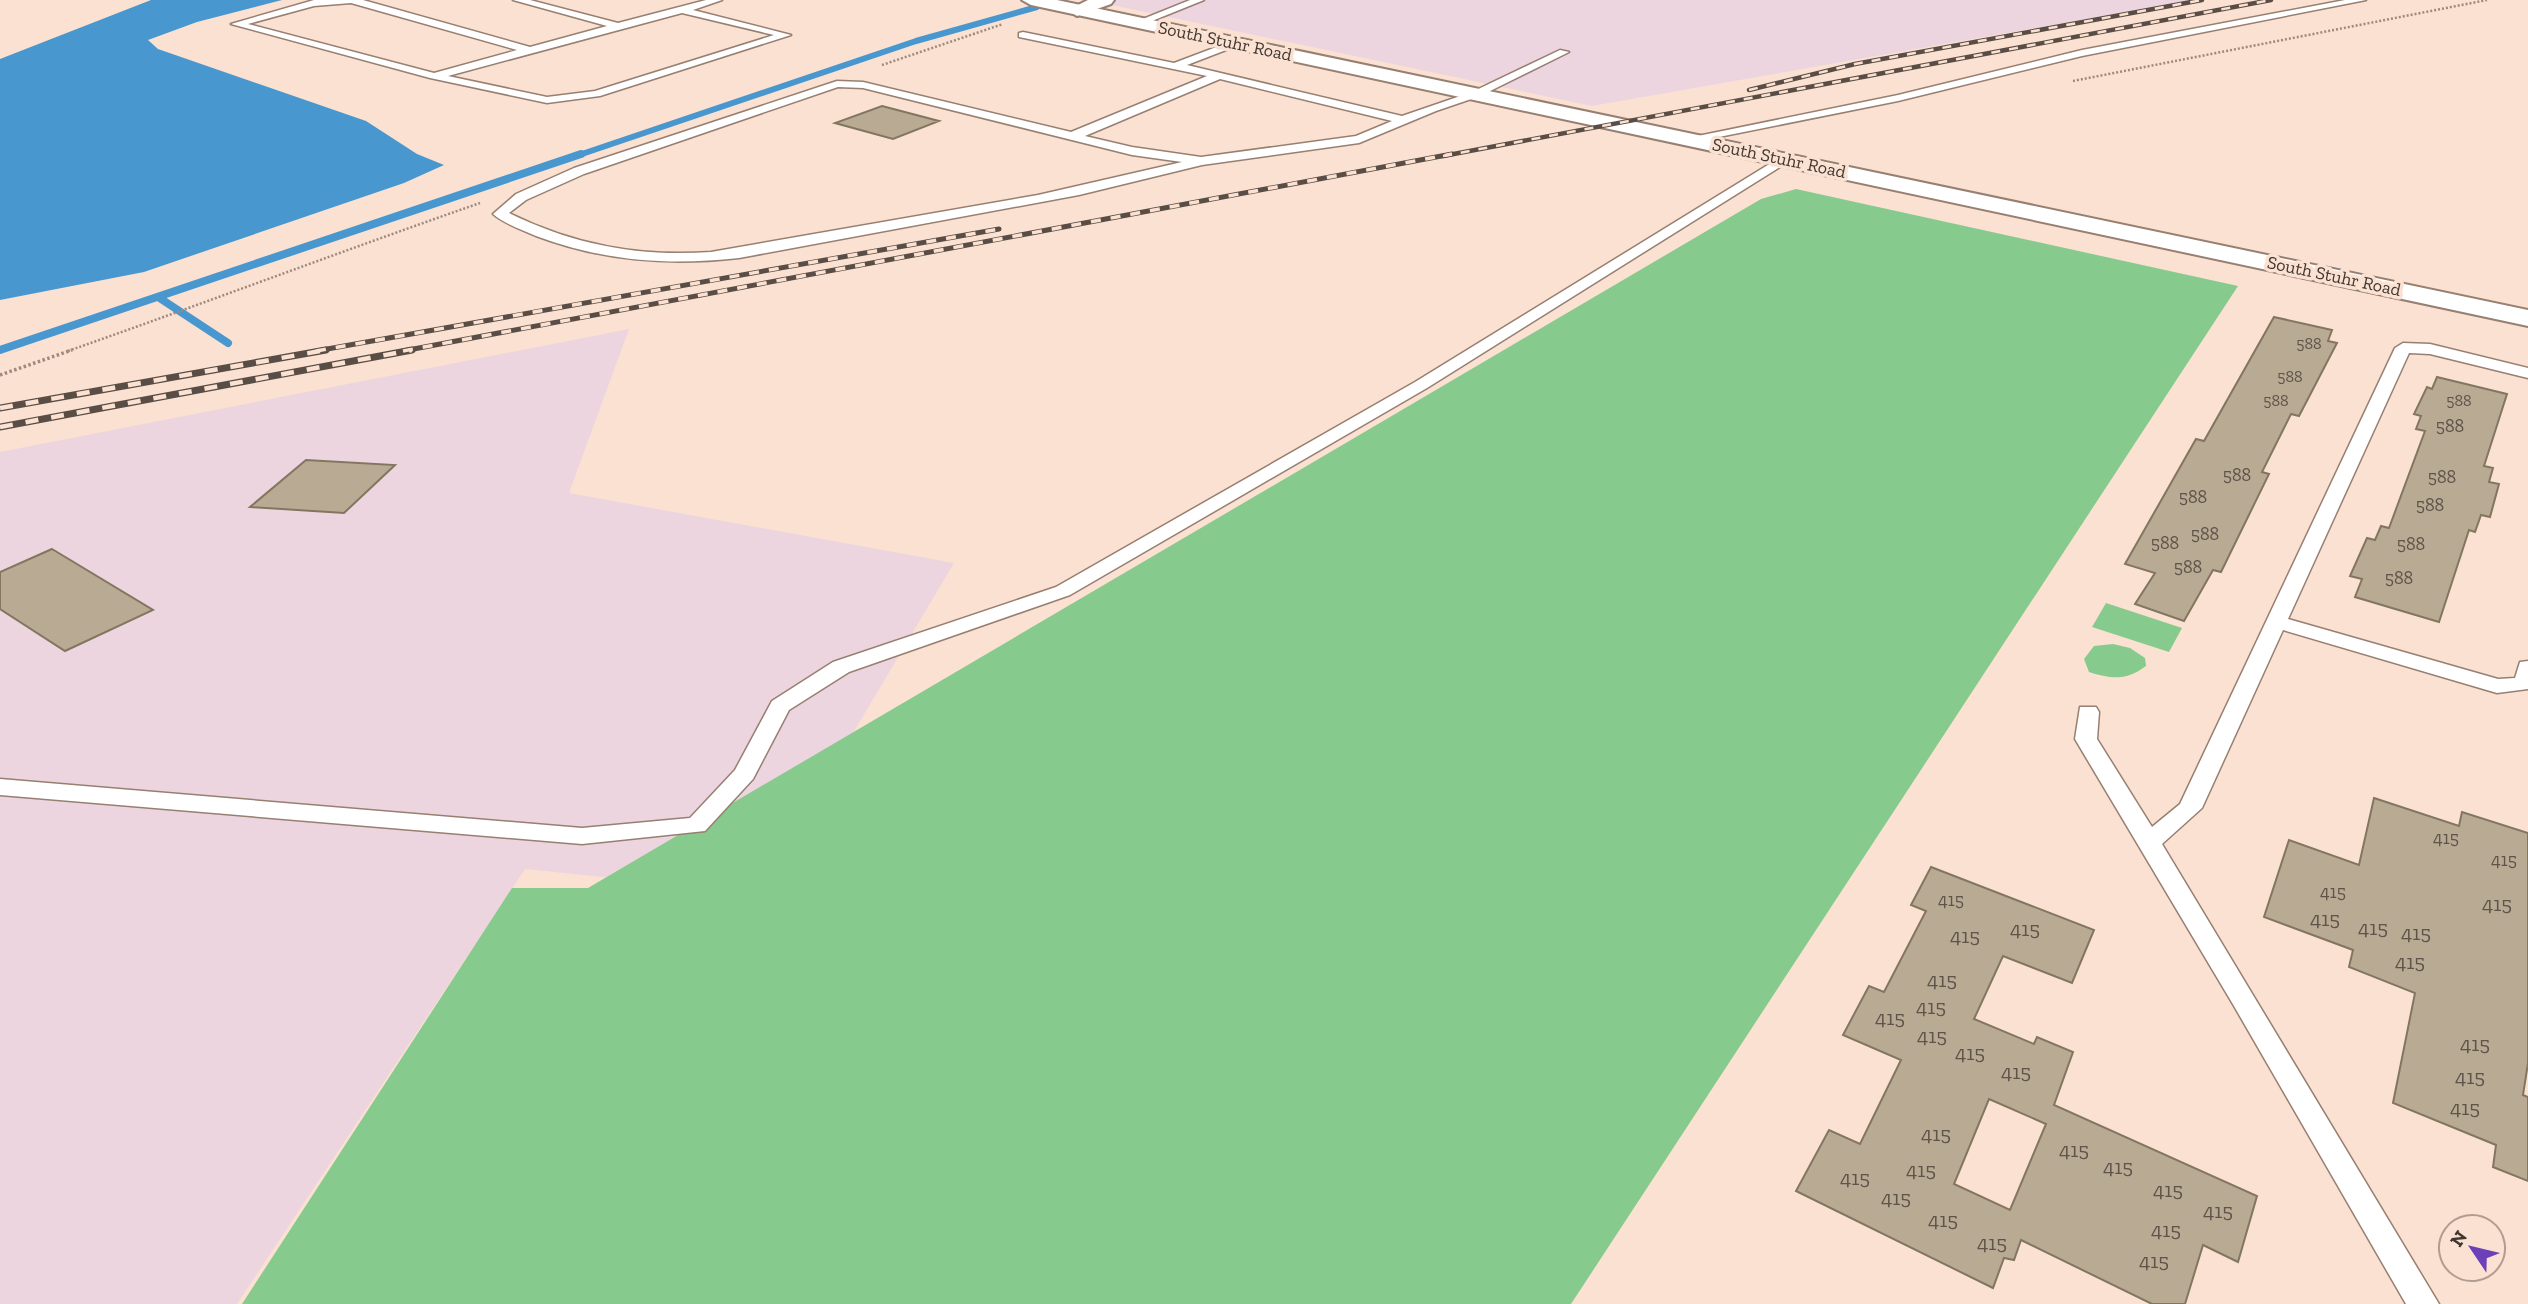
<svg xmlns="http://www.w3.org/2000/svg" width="2528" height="1304" font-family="'Zilla Slab',serif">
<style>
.industrial{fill:#edd5e0}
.green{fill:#87ca8d}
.water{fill:#4997cf}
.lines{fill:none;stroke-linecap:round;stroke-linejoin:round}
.stream-far1{stroke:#4997cf;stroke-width:6}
.stream{stroke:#4997cf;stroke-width:8}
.building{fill:#b9aa93;stroke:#837660;stroke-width:2;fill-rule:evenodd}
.lane-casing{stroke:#977f71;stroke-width:3}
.street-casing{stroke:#977f71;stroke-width:4}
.secondary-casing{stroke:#977f71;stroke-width:4}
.path-far1{stroke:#9c8a80;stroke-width:2.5;stroke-dasharray:2 2;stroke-linecap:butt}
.path{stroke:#9c8a80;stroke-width:3.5;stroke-dasharray:2.5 2.5;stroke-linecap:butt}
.lane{fill:#fff;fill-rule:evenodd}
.street{fill:#fff;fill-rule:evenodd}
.secondary{fill:#fff;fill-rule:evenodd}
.rail-far2-casing{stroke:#594d45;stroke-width:4.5}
.rail-far1-casing{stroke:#594d45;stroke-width:5}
.rail-casing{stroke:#594d45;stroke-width:7}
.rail-far2{stroke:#fbe1d1;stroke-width:2.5;stroke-dasharray:9;stroke-linecap:butt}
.rail-far1{stroke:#fbe1d1;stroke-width:3.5;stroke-dasharray:10;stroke-linecap:butt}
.rail{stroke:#fbe1d1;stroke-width:4.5;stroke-dasharray:13;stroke-linecap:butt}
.labels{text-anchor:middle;stroke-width:7;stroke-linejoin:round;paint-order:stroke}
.far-number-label{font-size:16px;fill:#5f544a}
.far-street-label{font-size:18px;fill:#413731;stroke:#fbe1d1}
.number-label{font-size:18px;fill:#5f544a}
.near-number-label{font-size:21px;fill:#5f544a}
</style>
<rect width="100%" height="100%" fill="#fbe1d1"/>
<path class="industrial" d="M1088,0H2195L1592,106Z
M629,329L569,493L954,563L758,893L525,869L237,1304H0V452Z"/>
<path class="green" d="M1796,189L2238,286L1571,1304H242L512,888H588L1761,199Z
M2106,603L2182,628L2169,652L2092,627Z
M2113,644L2130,648L2145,658L2146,666C2126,681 2111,679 2089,672L2084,659L2094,646Z"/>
<path class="water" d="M151,0H282L197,22L148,40L158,49L366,121L417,154L444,165L404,183L144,272L0,300V59Z"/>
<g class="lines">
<path class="stream-far1" d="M576,156L916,41L1037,7"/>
<path class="stream" d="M158,297L228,343
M0,350L581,154"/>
</g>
<path class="building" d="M882,106L939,121L893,139L835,123Z
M2274,317L2332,330L2328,341L2337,343L2299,416L2291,414L2262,472L2269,474L2221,572L2213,570L2184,621L2135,604L2155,573L2125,564L2196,439L2204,441Z
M2437,377L2507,394L2484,466L2493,468L2489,482L2499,484L2490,517L2481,515L2475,532L2469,530L2439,622L2355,597L2362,579L2350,576L2367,538L2375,540L2381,526L2389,528L2425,431L2416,429L2421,416L2414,414L2427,387L2432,389Z
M306,460L395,465L344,513L250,507Z
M52,549L153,610L65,651L0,609V572Z
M2374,798L2459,826L2462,812L2528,833V1063L2523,1095L2528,1097V1181L2493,1167L2496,1145L2393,1103L2415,993L2349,967L2353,950L2264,917L2289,840L2359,865Z
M1931,867L2094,930L2072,983L2003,956L1974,1019L2034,1044L2037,1037L2073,1052L2054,1105L2257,1196L2238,1262L2203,1245L2185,1304H2152L2021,1240L2014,1260L2004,1258L1993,1288L1796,1191L1829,1130L1860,1144L1901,1060L1843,1035L1869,986L1884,992L1926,911L1911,905ZM1989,1099L2046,1124L2010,1210L1954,1184Z"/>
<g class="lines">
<defs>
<path id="lane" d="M314,0H363L530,47L607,26L513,0H530L618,23L706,0H722L693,10L791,35L600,96L547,103L430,78L231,24ZM351,3L517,50L434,73L248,24L314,6ZM682,13L774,35L595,91L547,97L448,76Z
M1190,0H1204L1142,25L1133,23Z
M2345,0H2366L2082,56L1898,101L1689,143L1683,139L1898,95L2082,50Z
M1023,32L1174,63L1235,40L1239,41V45L1187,65L1402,116L1472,92L1560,50L1569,52L1480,96L1436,111L1359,143L1202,165L1079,195L739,258C668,266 603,261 536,236C523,230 504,224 493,214L516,194L574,168L837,81L863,82L1071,132L1207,76L1019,37V33ZM1220,79L1392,121L1356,136L1201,157L1132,147L1085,136ZM838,87L863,88L1132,155L1182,162L1038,195L711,252C639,257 574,245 509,213L526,200L584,174Z
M1781,157L1791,160L1427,388L1070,595L849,672L789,710L753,779L705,831L582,844L0,795V779L582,828L690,818L735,770L772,701L833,662L1056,587L1415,382Z
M2403,343L2430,344L2528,368V378L2430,354L2409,353L2288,619L2498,679L2515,678L2520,662L2528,661V689L2497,693L2283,630L2202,808L2162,844L2439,1304H2406L2234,1006L2075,739L2080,707H2096L2099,712L2097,739L2152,827L2180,804L2395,348Z"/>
<path id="street" d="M1088,0H1114L1111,4L1077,16L1068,10Z"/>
<path id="secondary" d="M1022,0H1057L2528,310V326L1031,5Z"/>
</defs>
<use href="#lane" class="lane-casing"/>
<use href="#street" class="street-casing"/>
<use href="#secondary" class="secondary-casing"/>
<path class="path-far1" d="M882,65L1003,24
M2073,81L2487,0
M68,351C205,303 342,251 480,203"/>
<path class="path" d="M0,375L72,350"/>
<use href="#lane" class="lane"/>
<use href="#street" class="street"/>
<use href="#secondary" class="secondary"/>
<defs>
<path id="rail-far2" d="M1749,90L1855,64L2202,0
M1443,156L2271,0"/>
<path id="rail-far1" d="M316,351L999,229
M403,351L1452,154"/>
<path id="rail" d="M0,408L326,350
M0,427L412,350"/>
</defs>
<use href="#rail-far2" class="rail-far2-casing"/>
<use href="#rail-far1" class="rail-far1-casing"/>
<use href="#rail" class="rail-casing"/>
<use href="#rail-far2" class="rail-far2"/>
<use href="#rail-far1" class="rail-far1"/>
<use href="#rail" class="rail"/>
</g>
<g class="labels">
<g class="far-number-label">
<text x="2309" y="349">588</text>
<text x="2290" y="382">588</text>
<text x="2276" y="406">588</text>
<text x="2459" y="406">588</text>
</g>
<g class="far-street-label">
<text transform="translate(1225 41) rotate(12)" y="6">South Stuhr Road</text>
<text transform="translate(1779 158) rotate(12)" y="6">South Stuhr Road</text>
<text transform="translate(2334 276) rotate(12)" y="6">South Stuhr Road</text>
</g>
<g class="number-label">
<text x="2450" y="432">588</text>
<text x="2237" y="481">588</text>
<text x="2442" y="483">588</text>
<text x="2193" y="503">588</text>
<text x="2430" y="511">588</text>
<text x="2205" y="540">588</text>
<text x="2165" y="549">588</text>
<text x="2411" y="550">588</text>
<text x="2188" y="573">588</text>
<text x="2399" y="584">588</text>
<text x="2446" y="844">415</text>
<text x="2504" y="866">415</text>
<text x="2333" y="898">415</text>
<text x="1951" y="906">415</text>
</g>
<g class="near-number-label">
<text x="2497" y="911">415</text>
<text x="2325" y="926">415</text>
<text x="2373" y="935">415</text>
<text x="2025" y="936">415</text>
<text x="2416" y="940">415</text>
<text x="1965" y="943">415</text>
<text x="2410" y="969">415</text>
<text x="1942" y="987">415</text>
<text x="1931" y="1014">415</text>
<text x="1890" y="1025">415</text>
<text x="1932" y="1043">415</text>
<text x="2475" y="1051">415</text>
<text x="1970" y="1060">415</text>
<text x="2016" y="1079">415</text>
<text x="2470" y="1084">415</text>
<text x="2465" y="1115">415</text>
<text x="1936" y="1141">415</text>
<text x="2074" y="1157">415</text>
<text x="2118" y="1174">415</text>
<text x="1921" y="1177">415</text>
<text x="1855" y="1185">415</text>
<text x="2168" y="1197">415</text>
<text x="1896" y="1205">415</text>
<text x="2218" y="1218">415</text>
<text x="1943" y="1227">415</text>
<text x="2166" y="1237">415</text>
<text x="1992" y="1250">415</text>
<text x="2154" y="1268">415</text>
</g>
</g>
<g transform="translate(2472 1248) rotate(305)"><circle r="33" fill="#fbe1d1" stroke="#b19d91" stroke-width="2"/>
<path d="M0-5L12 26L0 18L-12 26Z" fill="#6c40b8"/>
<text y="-10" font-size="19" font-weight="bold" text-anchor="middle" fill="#413731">N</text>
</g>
</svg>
